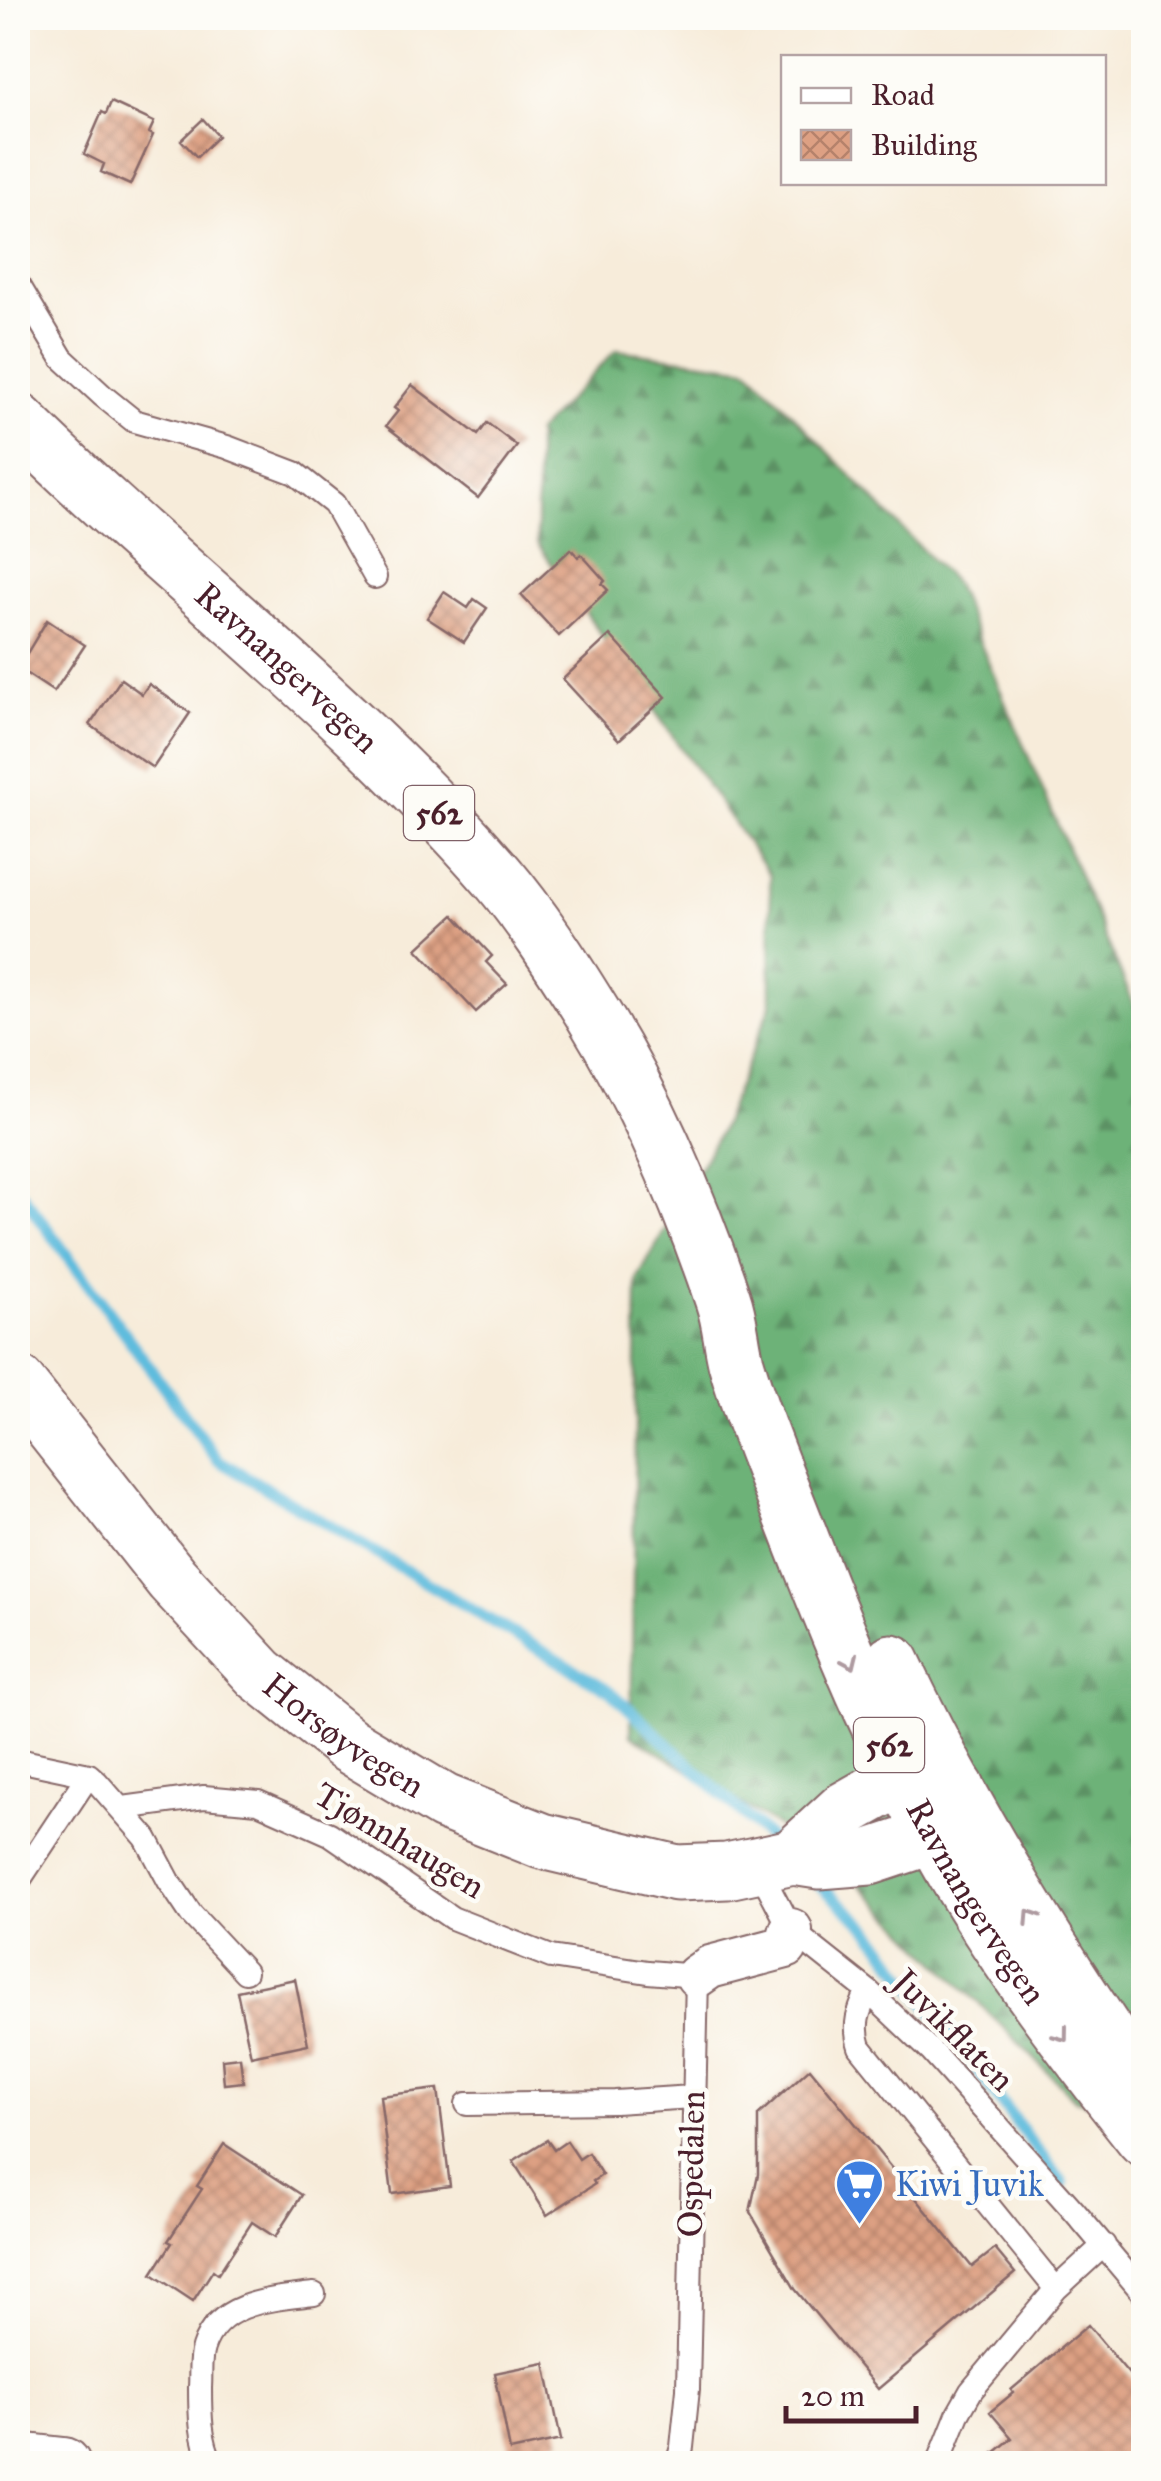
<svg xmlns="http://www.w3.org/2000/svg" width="1161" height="2481" font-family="'IM FELL Great Primer',serif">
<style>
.forest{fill:url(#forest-firs);stroke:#5c6852;stroke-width:2.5}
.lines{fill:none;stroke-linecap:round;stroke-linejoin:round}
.stream{stroke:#5ebcdd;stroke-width:12}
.building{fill:url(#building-cross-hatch)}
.service-casing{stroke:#876768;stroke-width:26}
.minor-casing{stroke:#876768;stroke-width:46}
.tertiary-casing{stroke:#876768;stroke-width:56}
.secondary-casing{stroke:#876768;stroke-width:59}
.primary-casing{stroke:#876768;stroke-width:59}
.service{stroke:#fff;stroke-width:22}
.minor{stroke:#fff;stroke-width:42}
.tertiary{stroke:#fff;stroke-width:52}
.secondary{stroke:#fff;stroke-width:55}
.primary{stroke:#fff;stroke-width:55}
.oneway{stroke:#ae9aa0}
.labels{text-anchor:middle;stroke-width:9;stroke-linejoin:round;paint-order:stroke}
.shield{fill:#fdfcf7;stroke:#806168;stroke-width:2.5}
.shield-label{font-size:32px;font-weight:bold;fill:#4a1f2b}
.street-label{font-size:35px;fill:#4a1f2b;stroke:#fdfcf7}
.shop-label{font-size:35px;fill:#366cbe;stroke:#fdfcf7;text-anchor:start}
</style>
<defs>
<pattern id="forest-firs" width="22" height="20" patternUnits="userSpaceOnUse" patternTransform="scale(2.5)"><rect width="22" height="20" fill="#6db278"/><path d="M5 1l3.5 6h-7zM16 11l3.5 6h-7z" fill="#5c9063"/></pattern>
<pattern id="building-cross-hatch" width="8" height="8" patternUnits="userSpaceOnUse" patternTransform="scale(2.5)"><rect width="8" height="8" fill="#dda083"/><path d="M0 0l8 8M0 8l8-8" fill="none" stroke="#b5826b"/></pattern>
</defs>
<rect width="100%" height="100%" fill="#fdfcf7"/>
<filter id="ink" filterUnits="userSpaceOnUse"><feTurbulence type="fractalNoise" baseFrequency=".01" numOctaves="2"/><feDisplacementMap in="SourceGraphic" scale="20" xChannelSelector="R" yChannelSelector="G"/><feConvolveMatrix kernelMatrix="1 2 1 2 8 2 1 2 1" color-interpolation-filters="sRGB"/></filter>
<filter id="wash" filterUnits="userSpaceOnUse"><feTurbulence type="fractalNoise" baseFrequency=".0048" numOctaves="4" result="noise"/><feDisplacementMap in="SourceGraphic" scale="40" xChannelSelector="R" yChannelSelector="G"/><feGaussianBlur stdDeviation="2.25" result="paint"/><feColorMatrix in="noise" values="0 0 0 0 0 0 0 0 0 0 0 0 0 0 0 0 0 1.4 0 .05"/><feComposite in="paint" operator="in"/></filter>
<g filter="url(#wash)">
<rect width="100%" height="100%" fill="#f7ecda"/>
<path class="forest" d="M616,350L748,368L955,584L1136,1009L1143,1017V2114L1076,2100L841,1866L631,1735L637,1280L720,1131L771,1005L770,875L537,543V432Z"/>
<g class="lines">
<path class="stream" d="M18,1189L218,1460L610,1691L777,1845
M814,1879L870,1930L1063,2184"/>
</g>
<g id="blocks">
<path class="building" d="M111,102L154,122L149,133L153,135L130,185L101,172L104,164L84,154L102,112L106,114Z
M203,119L218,136L197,157L181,140Z
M412,385L478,435L487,423L517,446L478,498L386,426L398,411L394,408Z
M571,549L578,557L581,554L605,581L602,584L608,590L559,636L521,595Z
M444,592L468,608L474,599L487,608L464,642L427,618Z
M47,620L85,645L54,692L18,668Z
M610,635L666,697L619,740L563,679Z
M121,679L142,694L149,684L190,713L153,768L90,725Z
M454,915L492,956L486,962L507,984L476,1012L417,949Z
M295,1979L308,2044L251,2056L237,1991Z
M240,2057L243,2082L224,2084L222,2059Z
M810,2068L972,2267L995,2249L1015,2273L878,2389L795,2289L750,2212L758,2174V2115Z
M438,2089L450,2186L392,2194L380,2096Z
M547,2140L554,2150L567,2141L579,2159L588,2153L602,2175L593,2181L595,2184L547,2215L513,2161Z
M224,2144L302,2195L275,2237L252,2222L218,2274L213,2270L193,2301L152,2274L172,2243L168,2241L202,2189L197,2186Z
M1088,2325L1144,2392V2464H981L1012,2438L990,2412L1013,2393L1011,2390Z
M545,2363L561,2440L510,2451L495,2373Z"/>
</g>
</g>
<g filter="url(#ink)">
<use href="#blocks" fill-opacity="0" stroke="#876768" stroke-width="2.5"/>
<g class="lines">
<defs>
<path id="service" d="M18,284L62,358L103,396L134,421L227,447L295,473L334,504L375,577
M18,1760L89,1775L97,1782L146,1838L169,1881L191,1914L245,1972
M123,1808L204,1797L258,1802L330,1834L452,1918L551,1957L648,1972L697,1976L688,2389L682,2447L677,2464
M758,1867L791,1930L868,1991L931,2051L1074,2211L1144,2294
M18,1882L89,1775
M868,1991C858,2012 853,2025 860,2047L1056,2289
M467,2104L615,2102L692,2097
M212,2464C200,2440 200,2412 200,2387C201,2375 199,2360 203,2348C218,2301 273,2299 314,2294
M938,2464L958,2414L971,2391L1056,2289L1104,2245"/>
<path id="minor" d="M697,1976L710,1967L786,1947L791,1930"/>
<path id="tertiary" d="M18,2459L64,2464"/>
<g id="secondary">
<path id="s1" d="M18,1384L172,1579L260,1674L347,1744L444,1802L542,1841L677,1873L727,1871L793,1857L819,1861L870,1857L933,1836L957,1788L904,1776L844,1810L793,1857"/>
</g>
<g id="primary">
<path id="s2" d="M18,421C175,576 352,708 497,876C532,917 564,967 593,1014C647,1102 690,1202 723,1300C730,1320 731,1342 736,1362C753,1422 779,1481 801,1539C845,1653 893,1767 955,1873C1010,1967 1076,2052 1144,2138"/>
<path d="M892,1662C958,1803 1040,1937 1128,2066"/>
</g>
</defs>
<use href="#service" class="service-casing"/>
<use href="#minor" class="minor-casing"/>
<use href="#tertiary" class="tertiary-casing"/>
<use href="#secondary" class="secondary-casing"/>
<use href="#primary" class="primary-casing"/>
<use href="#service" class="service"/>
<use href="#minor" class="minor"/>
<use href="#tertiary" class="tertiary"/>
<use href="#secondary" class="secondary"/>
<use href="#primary" class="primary"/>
</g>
<defs><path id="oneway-chevron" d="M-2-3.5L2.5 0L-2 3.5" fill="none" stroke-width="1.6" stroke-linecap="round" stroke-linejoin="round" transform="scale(2.5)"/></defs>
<g class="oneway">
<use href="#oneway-chevron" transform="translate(851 1662) rotate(66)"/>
<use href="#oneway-chevron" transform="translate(1031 1916) rotate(-123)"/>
<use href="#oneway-chevron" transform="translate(1062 2035) rotate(53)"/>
</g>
</g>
<defs>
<symbol id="supermarket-pin" viewBox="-11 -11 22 30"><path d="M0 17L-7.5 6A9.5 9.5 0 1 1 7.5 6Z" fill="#3f7fe0" stroke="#fdfcf7"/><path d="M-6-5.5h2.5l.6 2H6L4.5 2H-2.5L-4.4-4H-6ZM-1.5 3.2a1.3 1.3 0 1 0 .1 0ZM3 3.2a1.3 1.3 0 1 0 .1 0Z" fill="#fff"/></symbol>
</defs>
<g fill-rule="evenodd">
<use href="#supermarket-pin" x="832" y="2156" width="55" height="75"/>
</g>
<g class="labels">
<g class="shield">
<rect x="404" y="786" width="70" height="54" rx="8"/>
<rect x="854" y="1718" width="70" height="54" rx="8"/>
</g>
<g class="shield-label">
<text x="439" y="824">562</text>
<text x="889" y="1756">562</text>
</g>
<g class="street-label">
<text dy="12" stroke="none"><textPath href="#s2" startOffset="365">Ravnangervegen</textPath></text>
<text dy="12" stroke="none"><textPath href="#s1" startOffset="482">Horsøyvegen</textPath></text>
<text transform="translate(400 1840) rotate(31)" y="12">Tjønnhaugen</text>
<text dy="12" stroke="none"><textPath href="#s2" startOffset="1800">Ravnangervegen</textPath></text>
<text transform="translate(954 2030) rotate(45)" y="12">Juvikflaten</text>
<text transform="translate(691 2164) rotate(-89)" y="12">Ospedalen</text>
</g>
<g class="shop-label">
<text x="895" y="2196">Kiwi Juvik</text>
</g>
</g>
<rect width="1161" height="2481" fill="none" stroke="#fdfcf7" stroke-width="60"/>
<rect x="781" y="55" width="325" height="130" fill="#fdfcf7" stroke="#b5a4a5" stroke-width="2.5"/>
<rect x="801" y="88" width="50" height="15" fill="#ffffff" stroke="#b5a4a5" stroke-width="2.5"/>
<text x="871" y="105" font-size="30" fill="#4a1f2b">Road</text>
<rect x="801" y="130" width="50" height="30" fill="url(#building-cross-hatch)" stroke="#b5a4a5" stroke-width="2.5"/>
<text x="871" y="155" font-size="30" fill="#4a1f2b">Building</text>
<path d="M786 2406v15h130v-15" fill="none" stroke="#4a1f2b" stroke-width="5"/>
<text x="801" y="2406" font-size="30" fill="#4a1f2b" stroke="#fdfcf7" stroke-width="8" paint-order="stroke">20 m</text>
</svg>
